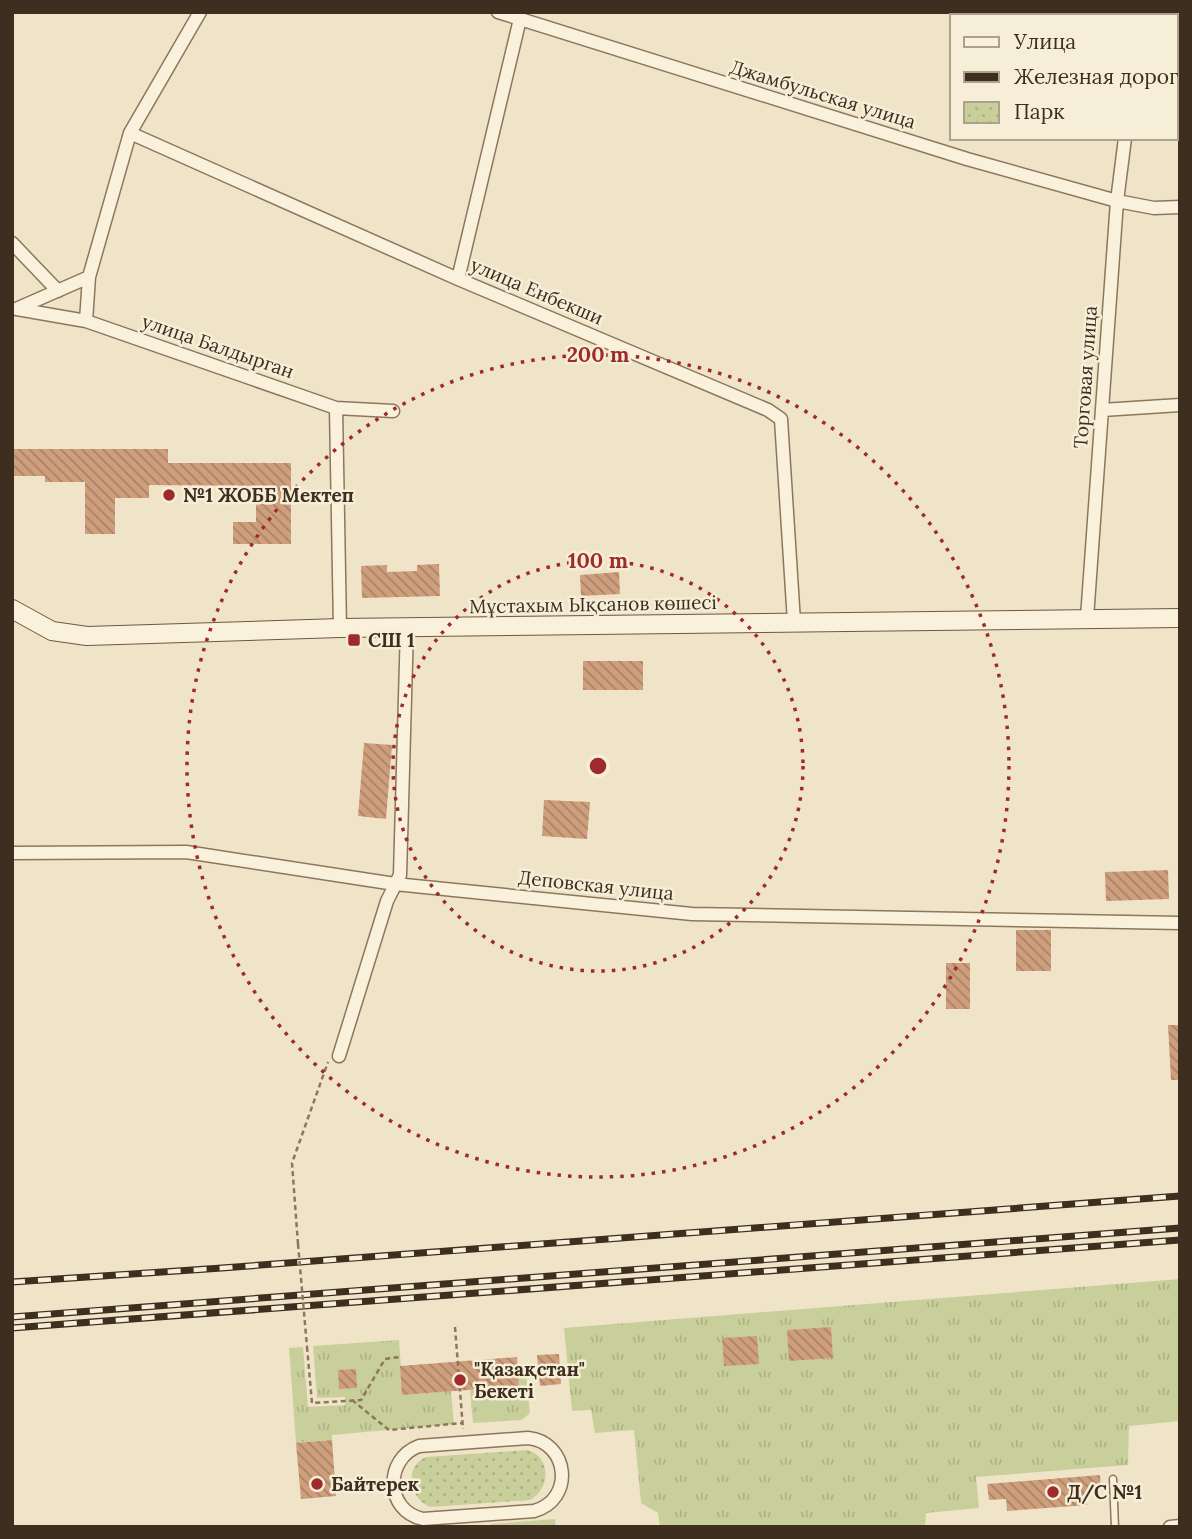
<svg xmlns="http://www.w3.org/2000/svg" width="1192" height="1539" font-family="Lora,serif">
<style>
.grass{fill:url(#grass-tufts)}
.park{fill:url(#park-dots)}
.building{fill:url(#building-back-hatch)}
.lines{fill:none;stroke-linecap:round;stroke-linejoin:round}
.lane-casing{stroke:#8d765c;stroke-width:9}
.street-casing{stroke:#8d765c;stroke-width:15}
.secondary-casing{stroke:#6f573f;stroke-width:20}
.path{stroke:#8d765c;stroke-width:2.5;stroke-dasharray:5 3.5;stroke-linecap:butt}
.lane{stroke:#faf1dc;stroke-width:6}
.street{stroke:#faf1dc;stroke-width:12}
.secondary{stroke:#faf1dc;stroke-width:18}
.rail-casing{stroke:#3d2e20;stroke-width:7}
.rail{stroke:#f7eed8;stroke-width:4.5;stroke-dasharray:13;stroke-linecap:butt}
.path-bridge{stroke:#8d765c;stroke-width:2.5;stroke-dasharray:5 3.5;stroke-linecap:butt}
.ring{fill:none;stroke:#9e2a2b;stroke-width:3.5;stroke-dasharray:3.5 7}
.poi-dot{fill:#9e2a2b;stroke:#f7eed8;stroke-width:2.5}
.labels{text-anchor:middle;stroke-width:5;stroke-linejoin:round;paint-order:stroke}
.street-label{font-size:19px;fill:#3d2e20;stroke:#f7eed8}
.poi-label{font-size:19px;font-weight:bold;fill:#3d2e20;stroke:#f7eed8;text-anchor:start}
.centre{fill:#9e2a2b;stroke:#f7eed8;stroke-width:3.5}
.ring-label{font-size:21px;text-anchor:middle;font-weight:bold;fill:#9e2a2b;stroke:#f7eed8;stroke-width:5;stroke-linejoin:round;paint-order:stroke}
</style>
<defs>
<pattern id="grass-tufts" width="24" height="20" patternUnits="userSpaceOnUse" patternTransform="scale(1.75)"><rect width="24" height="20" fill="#c9cf9b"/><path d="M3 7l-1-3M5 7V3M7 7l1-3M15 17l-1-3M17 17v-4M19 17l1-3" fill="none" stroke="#aeb285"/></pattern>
<pattern id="park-dots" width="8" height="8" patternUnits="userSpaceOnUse" patternTransform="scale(1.75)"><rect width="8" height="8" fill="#c9cf9b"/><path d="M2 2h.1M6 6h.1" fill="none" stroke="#aeb285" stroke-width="1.8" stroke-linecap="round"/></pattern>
<pattern id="building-back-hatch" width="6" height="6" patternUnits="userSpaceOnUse" patternTransform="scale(1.75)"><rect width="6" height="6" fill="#cf9f7d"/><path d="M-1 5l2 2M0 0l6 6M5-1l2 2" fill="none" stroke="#a98266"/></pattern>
</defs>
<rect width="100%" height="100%" fill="#f0e4c8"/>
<path class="grass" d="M1180,1279V1421L1129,1426L1128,1465L976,1477L979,1508L926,1513L925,1527H660L658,1513L641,1503L634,1430L595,1433L591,1410L572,1411L564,1328Z
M399,1340L403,1395L451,1391L454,1424L332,1435V1440L296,1443L289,1348L303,1347L308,1407L345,1405V1397L317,1398L313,1346Z
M526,1373L530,1413L522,1420L473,1423L470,1390L519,1386L518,1374Z
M555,1519L556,1527H491V1524Z"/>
<path class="park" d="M528,1450C552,1458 550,1489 530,1500L430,1507C410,1499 403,1467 426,1457Z"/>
<path class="building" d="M12,449H168V463H291V544H233V522H256V486L149,485V498H115V534H85V482H45V476H12Z
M439,564L440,596L362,598L361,566L387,565V572L417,571V565Z
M619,572L620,594L581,596L580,575Z
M583,661H643V690H583Z
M364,743L392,745L386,819L358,816Z
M544,800L590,802L587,839L542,836Z
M1168,870L1169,899L1106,901L1105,872Z
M1016,930H1051V971H1016Z
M946,963H970V1009H946Z
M1168,1025H1180V1080H1171Z
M831,1327L833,1358L789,1361L787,1330Z
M757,1336L759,1364L724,1366L722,1338Z
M559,1354L561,1384L540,1386L537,1355Z
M517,1357L519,1386L402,1395L400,1366Z
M356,1369L357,1388L339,1389L338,1370Z
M332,1440L336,1496L301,1499L296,1443Z
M1100,1475L1101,1490L1086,1491L1087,1505L1007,1511L1006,1499L989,1500L987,1484Z"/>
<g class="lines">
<defs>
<path id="lane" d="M1113,1479L1115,1527"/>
<path id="street" d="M498,12L967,159L1117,201L1154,208L1180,207
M1139,16L1142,12
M130,133L458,279L768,410L781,419L794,622
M12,243L58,291
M458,279L520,19
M16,309L89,277
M17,309L86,321L89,277L130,133L200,12
M86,321L336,408L393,411
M336,408L340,628
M1102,410L1180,405
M1087,618L1117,201L1125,138
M12,853L186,852L395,884L692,914L1180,923
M339,1056L387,901L400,875L407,627
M528,1438C569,1442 575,1500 534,1511L423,1519C385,1511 384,1459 419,1446Z
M1170,1527L1180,1526"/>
<path id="secondary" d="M12,609L52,631L87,636L340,628L1180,618"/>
</defs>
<use href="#lane" class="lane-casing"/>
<use href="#street" class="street-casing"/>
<use href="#secondary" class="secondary-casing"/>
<path class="path" d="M298,1244L292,1163L328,1062
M455,1327L463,1429
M307,1347L312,1403L361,1400L385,1359L400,1357
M352,1400L389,1430L462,1423"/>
<use href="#lane" class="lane"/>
<use href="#street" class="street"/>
<use href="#secondary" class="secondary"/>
<defs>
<path id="rail" d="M12,1282L222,1268L1180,1196
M12,1317L1180,1228
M12,1328L1180,1240"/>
</defs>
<use href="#rail" class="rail-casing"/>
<use href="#rail" class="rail"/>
<path class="path-bridge" d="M298,1244L307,1347"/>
</g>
<g class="ring">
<circle cx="598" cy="766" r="205"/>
<circle cx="598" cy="766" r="411"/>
</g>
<g class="poi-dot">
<circle cx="169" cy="495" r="7"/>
<rect x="347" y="633" width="14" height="14" rx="3.5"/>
<circle cx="460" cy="1380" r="7"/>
<circle cx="317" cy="1484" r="7"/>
<circle cx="1053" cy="1492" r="7"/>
</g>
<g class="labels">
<g class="street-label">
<text transform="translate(823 94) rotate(17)" y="7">Джамбульская улица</text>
<text transform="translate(537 291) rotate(23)" y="7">улица Енбекши</text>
<text transform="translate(218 346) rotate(19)" y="7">улица Балдырган</text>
<text transform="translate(1085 377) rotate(-86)" y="7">Торговая улица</text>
<text transform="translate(593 604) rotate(-1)" y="7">Мұстахым Ықсанов көшесі</text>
<text transform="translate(596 885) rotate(6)" y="7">Деповская улица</text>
</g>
<g class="poi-label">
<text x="183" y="502">№1 ЖОББ Мектеп</text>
<text x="368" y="647">СШ 1</text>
<text x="474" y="1376">"Қазақстан"<tspan x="474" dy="22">Бекеті</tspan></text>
<text x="331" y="1491">Байтерек</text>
<text x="1067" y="1499">Д/С №1</text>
</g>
</g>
<circle cx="598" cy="766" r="10" class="centre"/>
<g class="ring-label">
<text x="598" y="362">200 m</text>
<text x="598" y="568">100 m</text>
</g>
<rect width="1192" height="1539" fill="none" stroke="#3d2e20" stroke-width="28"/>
<rect x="950" y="14" width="228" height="126" fill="#f7eed8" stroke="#ada18e" stroke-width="2"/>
<rect x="964" y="37" width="35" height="10" fill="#faf1dc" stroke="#ada18e" stroke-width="2"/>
<text x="1014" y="49" font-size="21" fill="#3d2e20">Улица</text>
<rect x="964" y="72" width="35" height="10" fill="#3d2e20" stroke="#ada18e" stroke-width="2"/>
<text x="1014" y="84" font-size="21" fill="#3d2e20">Железная дорога</text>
<rect x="964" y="102" width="35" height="21" fill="url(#park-dots)" stroke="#ada18e" stroke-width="2"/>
<text x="1014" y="119" font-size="21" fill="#3d2e20">Парк</text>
</svg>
